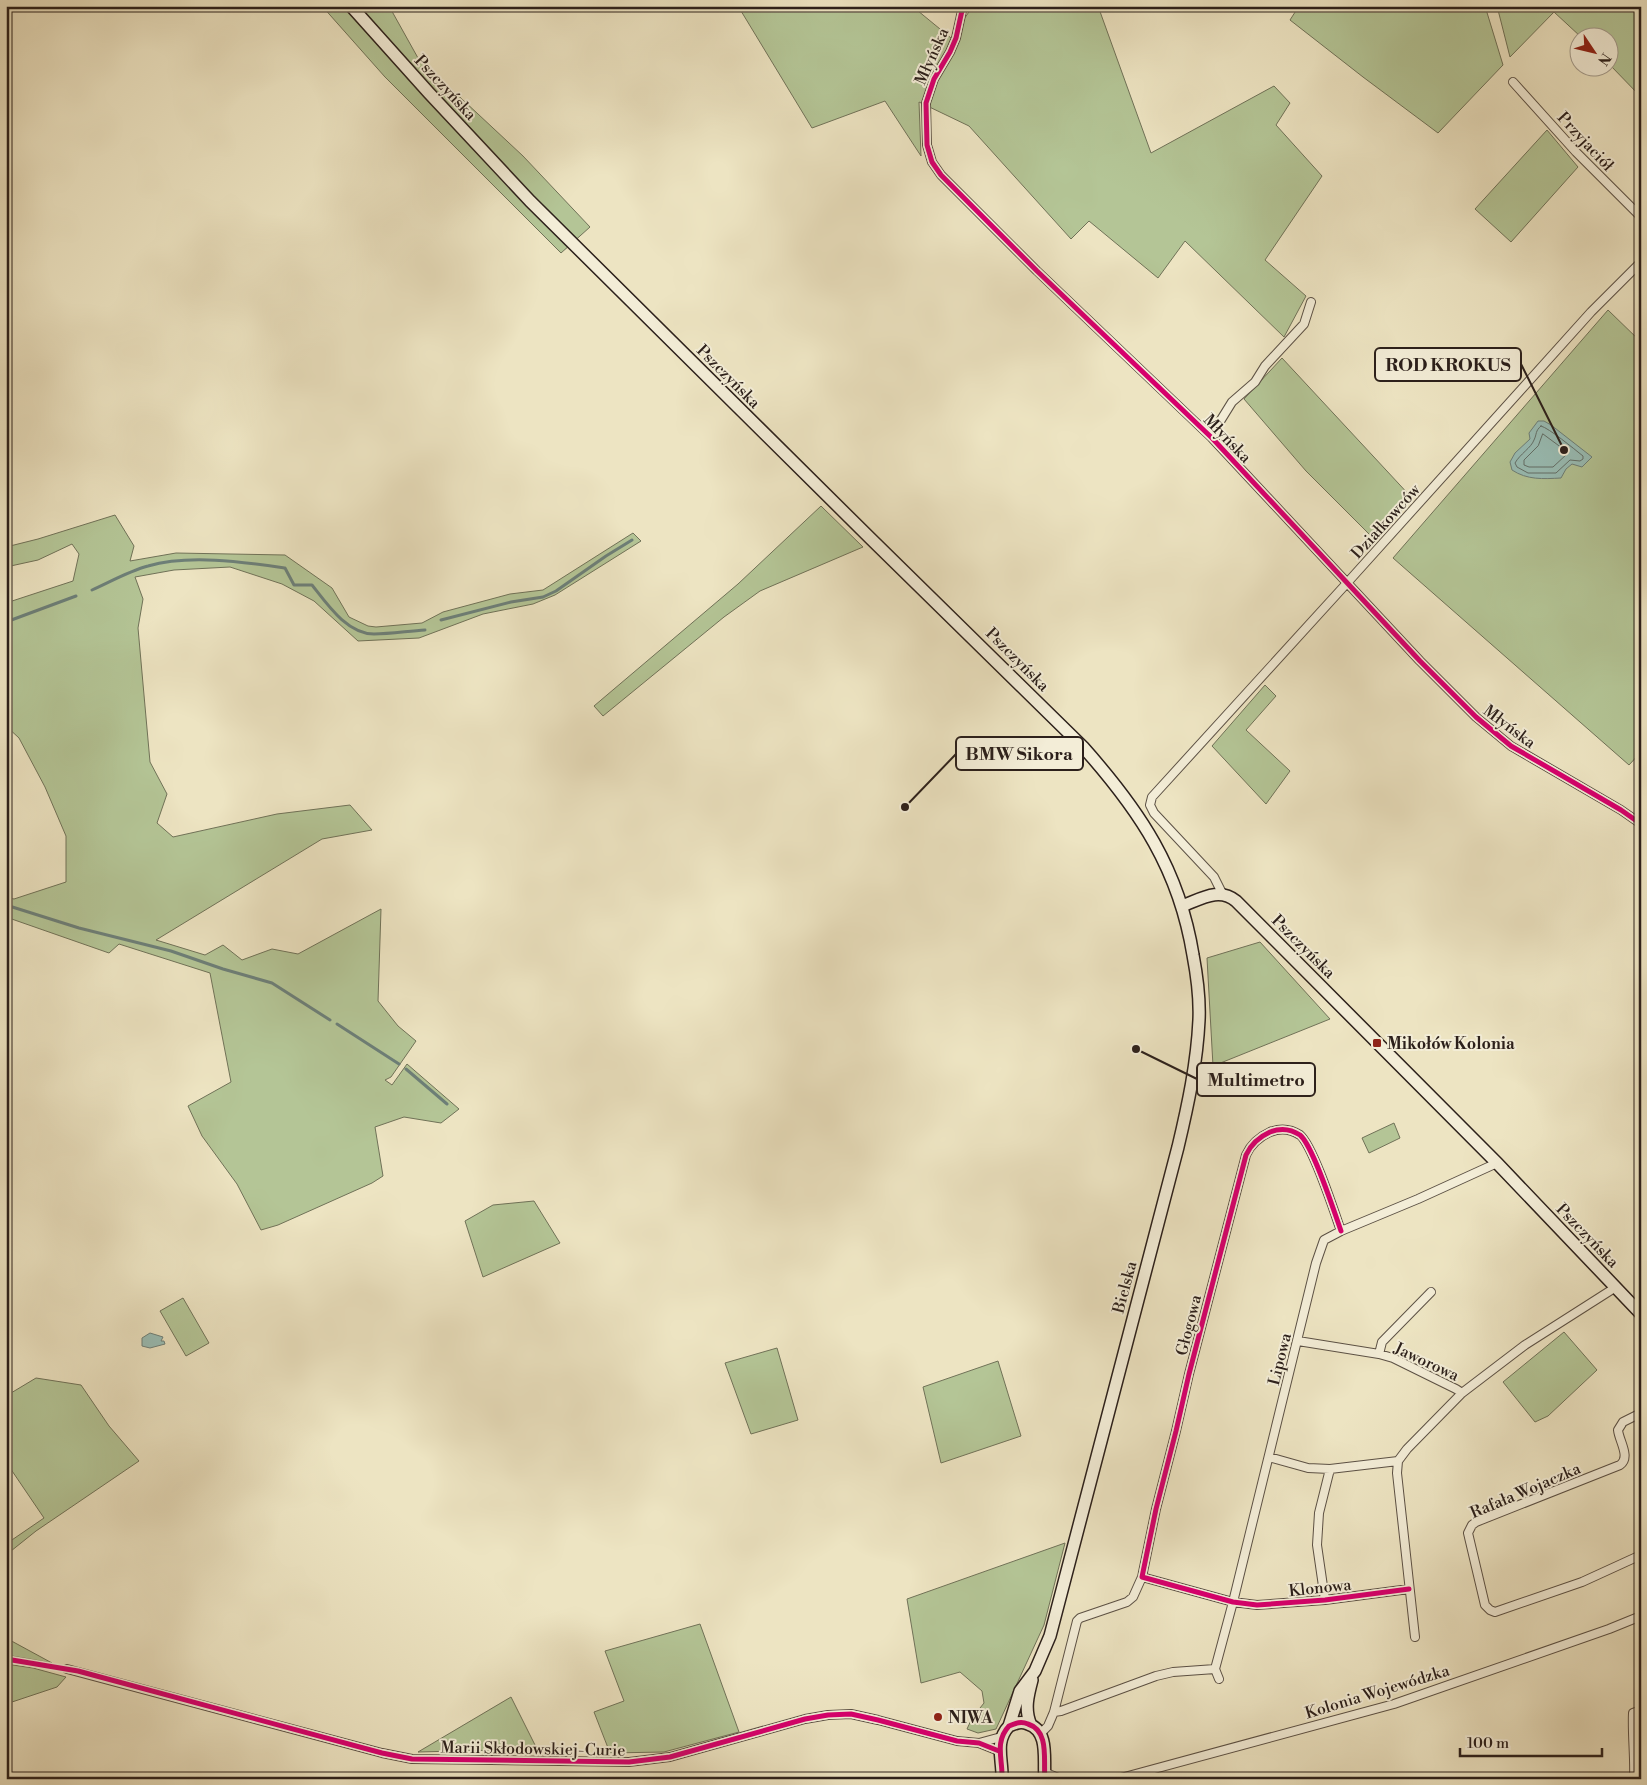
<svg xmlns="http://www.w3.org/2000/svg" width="1647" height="1785" font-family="'Libre Bodoni',serif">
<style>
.green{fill:#b4c596;stroke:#707258}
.water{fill:#99beb6;stroke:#6d7f78}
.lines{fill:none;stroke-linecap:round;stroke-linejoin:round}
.shore{stroke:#626f68;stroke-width:1}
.stream{stroke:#6d7f78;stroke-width:3}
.street-casing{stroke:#5c5145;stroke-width:10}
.secondary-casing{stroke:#2c201b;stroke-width:14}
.street{stroke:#f3edd7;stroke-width:8}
.secondary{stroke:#f3edd7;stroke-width:11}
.cycleway-casing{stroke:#f3edd7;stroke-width:8}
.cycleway{stroke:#d6006c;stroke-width:5}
.poi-dot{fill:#8f2418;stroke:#f3edd7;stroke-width:2}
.labels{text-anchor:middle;stroke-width:4;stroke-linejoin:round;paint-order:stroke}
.street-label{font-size:16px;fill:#2c201b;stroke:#f3edd7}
.poi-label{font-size:16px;font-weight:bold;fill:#2c201b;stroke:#f3edd7;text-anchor:start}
.leader{fill:none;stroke:#2c201b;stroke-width:2}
.callout-dot{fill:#2c201b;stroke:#f3edd7;stroke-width:2}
.callout{fill:#f3edd7;stroke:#2c201b;stroke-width:2}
.callout-label{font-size:18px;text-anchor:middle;font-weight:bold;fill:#2c201b}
</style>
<rect width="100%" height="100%" fill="#ede4c2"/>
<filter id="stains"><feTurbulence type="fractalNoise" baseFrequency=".004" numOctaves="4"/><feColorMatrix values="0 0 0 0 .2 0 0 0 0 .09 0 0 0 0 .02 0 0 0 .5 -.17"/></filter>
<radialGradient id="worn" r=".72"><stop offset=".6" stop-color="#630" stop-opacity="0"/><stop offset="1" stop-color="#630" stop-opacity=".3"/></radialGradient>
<path class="green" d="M322,6H389L418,58L523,156L590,227L561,253L385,77Z
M738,6H912L951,38L973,6H1098L1151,153L1274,86L1290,103L1276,125L1322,176L1265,260L1306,296L1284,337L1185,241L1158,278L1089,221L1071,239L969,126L919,102L921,156L885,101L812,128Z
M1299,6H1485L1503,65L1438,133L1363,77L1290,20Z
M1497,6H1641V97L1610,65V38L1581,37L1554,12L1510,57Z
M1547,130L1578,167L1511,242L1475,209Z
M1608,310L1641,342V752L1629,765L1393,558Z
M1282,358L1412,498L1376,541L1306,471L1244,399Z
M821,506L863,547L760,591L724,617L603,716L594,706L738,584Z
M115,515L134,546L130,561L176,553L285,555L332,588L349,617L368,626L376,627L422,623L443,612L510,594L543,590L633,533L641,541L555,595L533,604L483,614L419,638L358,641L314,601L282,584L230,567L174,570L135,577L143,599L138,628L150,762L167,794L157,823L173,837L277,814L350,805L372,830L322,839L156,940L205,955L223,945L242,960L272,949L298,954L381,909L378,1001L398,1026L416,1041L391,1077L385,1080L392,1085L407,1064L459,1109L441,1123L404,1117L375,1127L383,1176L372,1183L278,1225L261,1230L237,1184L202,1136L188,1106L231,1082L210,973L119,944L109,953L6,917V897L14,899L66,882V836L45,787L19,738L6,726V603L73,581L79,554L72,544L38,560L6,567V547L38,539Z
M1265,685L1276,696L1246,730L1290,771L1266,804L1212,746Z
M1260,942L1330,1019L1213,1066L1207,958Z
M1394,1123L1400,1138L1369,1153L1362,1138Z
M534,1201L560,1243L483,1277L465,1221L493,1205Z
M183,1298L209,1343L186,1356L160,1311Z
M1564,1332L1597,1370L1548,1416L1535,1422L1503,1382Z
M777,1348L798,1420L751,1434L725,1363Z
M998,1361L1021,1436L941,1463L923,1387Z
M36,1378L81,1385L109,1426L139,1461L36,1531L6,1555V1544L44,1518L6,1462V1396Z
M1065,1543L1044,1625L996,1729L978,1733L967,1729L972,1718L984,1703L982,1691L960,1672L921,1683L907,1599Z
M700,1624L739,1732L664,1752L610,1753L594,1712L624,1701L605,1651Z
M6,1638L52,1663L6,1655Z
M6,1664L33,1668L66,1677L57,1687L6,1704Z
M511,1697L537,1749L418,1752Z"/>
<path class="water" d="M1538,421H1544L1551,425L1592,457L1582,467L1572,464L1566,469L1561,478C1543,479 1527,480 1512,470L1510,462L1515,453L1530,439L1529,433Z
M150,1333L163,1337L161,1341H164L165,1344L150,1348L142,1346V1338Z"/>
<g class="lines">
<path class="shore" d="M1541,426C1549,428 1574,449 1583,456V459L1580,461L1570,460L1556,473H1528L1517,467L1515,463C1520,454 1531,448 1534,440C1537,434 1535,431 1541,426Z
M1543,434L1566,451L1567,454L1553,467H1529L1524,465V460L1538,446Z"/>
<path class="stream" d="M92,590C110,582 129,571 148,566C189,554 243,562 285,568L294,585H312C327,604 347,634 374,634C391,634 408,631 425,630
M441,620L511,602L543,597L556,591L606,556L632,540
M6,622L76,596
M6,905L79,928L171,951L223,969L272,983L330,1020
M337,1024L399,1064
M406,1069L447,1104"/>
<defs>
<path id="street" d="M963,6L956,38L950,52L934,79L926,103L927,145L932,162L941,175L1037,271L1212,438L1420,661L1476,717L1511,746L1621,810L1641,824
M1513,82L1576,152L1641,217
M1212,438L1219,423L1232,402L1255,382L1265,366L1304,324L1311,302
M1222,893L1214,877L1154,813L1150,805L1152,797L1347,583L1591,312L1641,262
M1341,1231C1334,1211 1313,1146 1300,1135C1291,1129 1280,1128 1270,1132C1259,1137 1251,1144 1246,1155L1189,1374L1176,1431L1156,1509L1142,1577L1233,1602L1257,1605L1325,1600L1409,1589
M1298,1341L1379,1354L1393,1358L1456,1389L1462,1393
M1379,1354L1382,1342L1431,1292
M1641,1413L1623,1422L1618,1430C1619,1441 1631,1457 1620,1465L1476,1522L1472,1525L1468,1533L1485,1605L1490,1610L1495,1612L1582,1582L1641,1555
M1269,1457L1308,1468L1330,1469L1398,1461
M1325,1600L1317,1545L1319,1513L1330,1469
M1415,1637L1397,1473L1398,1461L1407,1449L1462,1393L1525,1345L1616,1287
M67,1669L382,1753L412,1759L629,1762L670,1757L805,1719L828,1715L851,1714L878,1720L957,1741L979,1743L999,1751
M1219,1679L1215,1669L1233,1602L1316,1263L1324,1240L1341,1231L1418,1199L1497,1163
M1054,1712L1061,1711L1156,1676L1173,1672L1215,1669
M1040,1734L1048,1726L1054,1712L1077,1621L1080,1618L1127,1602L1133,1597L1142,1577
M979,1743L1001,1737
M1044,1772L1061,1779
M1117,1779L1394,1704L1609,1629L1641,1616
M1634,1779C1635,1757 1632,1735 1633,1713L1641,1710"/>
<path id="secondary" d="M351,6L429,93L530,201L870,538L1083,747C1140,811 1179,869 1193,955C1197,976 1200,998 1199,1020C1197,1063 1188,1105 1178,1147L1050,1636L1035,1671L1020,1691L1009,1726
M1182,906C1201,899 1219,887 1236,901L1497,1163L1641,1314
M1031,1725C1024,1710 1028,1695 1032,1680
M1002,1779C1003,1760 994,1742 1009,1726C1016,1723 1021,1721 1028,1724C1050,1731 1043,1761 1045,1779"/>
</defs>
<use href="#street" class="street-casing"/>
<use href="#secondary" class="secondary-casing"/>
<use href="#street" class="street"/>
<use href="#secondary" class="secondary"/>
<defs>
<path id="cycleway" d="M963,6L956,38L950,52L934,79L926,103L927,145L932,162L941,175L1037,271L1212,438L1420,661L1476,717L1511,746L1621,810L1641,824
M1341,1231C1334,1211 1313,1146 1300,1135C1291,1129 1280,1128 1270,1132C1259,1137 1251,1144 1246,1155L1189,1374L1176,1431L1156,1509L1142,1577L1233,1602L1257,1605L1325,1600L1409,1589
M6,1659L78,1671L382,1753L412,1759L629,1762L670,1757L805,1719L828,1715L851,1714L878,1720L957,1741L979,1743L999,1751
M1002,1779C1003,1760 994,1742 1009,1726C1016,1723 1021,1721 1028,1724C1050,1731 1043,1761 1045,1779"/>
</defs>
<use href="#cycleway" class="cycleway-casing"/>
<use href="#cycleway" class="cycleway"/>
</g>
<g class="poi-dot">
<rect x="1372" y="1038" width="10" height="10" rx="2.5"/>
<circle cx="938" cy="1717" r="5"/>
</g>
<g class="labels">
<g class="street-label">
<text transform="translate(931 56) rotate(-66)" y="6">Młyńska</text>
<text transform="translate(446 87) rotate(47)" y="6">Pszczyńska</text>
<text transform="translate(1586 141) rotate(47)" y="6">Przyjaciół</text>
<text transform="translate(729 376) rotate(45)" y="6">Pszczyńska</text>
<text transform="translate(1228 438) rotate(46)" y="6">Młyńska</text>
<text transform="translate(1385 521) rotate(-48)" y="6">Działkowców</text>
<text transform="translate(1018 659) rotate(45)" y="6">Pszczyńska</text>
<text transform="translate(1510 726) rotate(37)" y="6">Młyńska</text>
<text transform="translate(1304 946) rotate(45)" y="6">Pszczyńska</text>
<text transform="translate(1588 1235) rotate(46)" y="6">Pszczyńska</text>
<text transform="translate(1124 1287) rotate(-75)" y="6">Bielska</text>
<text transform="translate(1188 1325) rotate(-76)" y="6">Głogowa</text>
<text transform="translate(1279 1359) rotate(-76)" y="6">Lipowa</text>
<text transform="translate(1427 1361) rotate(25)" y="6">Jaworowa</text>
<text transform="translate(1525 1490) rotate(-23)" y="6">Rafała Wojaczka</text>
<text transform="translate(1320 1587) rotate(-6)" y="6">Klonowa</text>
<text transform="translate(1377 1691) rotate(-17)" y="6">Kolonia Wojewódzka</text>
<text transform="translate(533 1748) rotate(1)" y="6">Marii Skłodowskiej-Curie</text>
</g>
<g class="poi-label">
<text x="1387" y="1049">Mikołów Kolonia</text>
<text x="948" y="1723">NIWA</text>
</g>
</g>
<path class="leader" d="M1564 450L1521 364M905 807L956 754M1136 1049L1197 1079"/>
<g class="callout-dot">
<circle cx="1564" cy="450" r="5"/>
<circle cx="905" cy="807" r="5"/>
<circle cx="1136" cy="1049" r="5"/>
</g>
<g class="callout">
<rect x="1375" y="348" width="146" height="33" rx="5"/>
<rect x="956" y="737" width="127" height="33" rx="5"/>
<rect x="1197" y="1063" width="118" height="33" rx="5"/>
</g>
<g class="callout-label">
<text x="1448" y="371">ROD KROKUS</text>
<text x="1019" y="760">BMW Sikora</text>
<text x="1256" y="1086">Multimetro</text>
</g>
<rect width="1647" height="1785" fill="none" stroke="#ede4c2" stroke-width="25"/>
<rect x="8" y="8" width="1632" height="1770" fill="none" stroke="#2c201b" stroke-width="2.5"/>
<rect x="12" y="12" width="1622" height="1760" fill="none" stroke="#2c201b"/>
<g transform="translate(1594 52) rotate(125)"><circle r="24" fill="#f3edd7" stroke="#a39b8c"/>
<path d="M0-4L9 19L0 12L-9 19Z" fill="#8f2418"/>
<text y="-8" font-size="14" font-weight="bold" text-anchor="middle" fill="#2c201b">N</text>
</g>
<path d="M1460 1748v8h142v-8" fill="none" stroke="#2c201b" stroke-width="2.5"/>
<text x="1467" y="1748" font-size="15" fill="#2c201b" stroke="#f3edd7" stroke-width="4" paint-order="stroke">100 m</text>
<rect width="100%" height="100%" filter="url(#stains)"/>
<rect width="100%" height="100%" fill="url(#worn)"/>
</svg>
